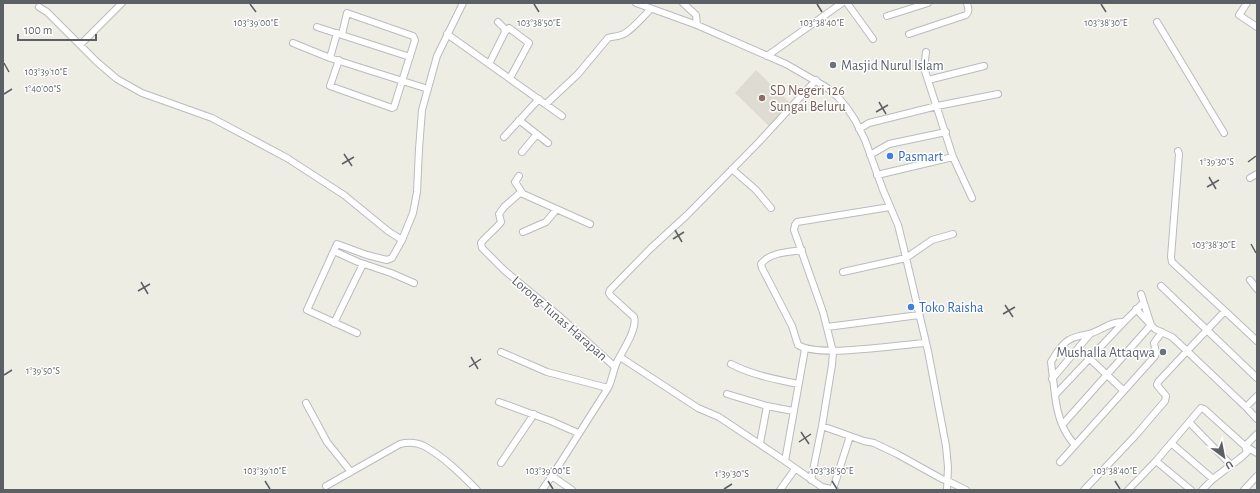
<svg xmlns="http://www.w3.org/2000/svg" width="1260" height="493" font-family="'Alegreya Sans',sans-serif">
<style>
.education{fill:#dedcd2}
.lines{fill:none;stroke-linecap:round;stroke-linejoin:round}
.minor-casing{stroke:#b9bbc0;stroke-width:8}
.minor{stroke:#fff;stroke-width:6}
.ticks{fill:none;stroke:#5c5f64;stroke-width:1.5}
.worship-dot{fill:#6b7280;stroke:#fff;stroke-width:1.5}
.education-dot{fill:#8d6e63;stroke:#fff;stroke-width:1.5}
.shop-dot{fill:#3f7fe0;stroke:#fff;stroke-width:1.5}
.labels{text-anchor:middle;stroke-width:3;stroke-linejoin:round;paint-order:stroke}
.worship-label{font-size:14px;fill:#5b616d;stroke:#fff;text-anchor:start}
.education-label{font-size:14px;fill:#785e54;stroke:#fff;text-anchor:start}
.shop-label{font-size:14px;fill:#366cbe;stroke:#fff;text-anchor:start}
.street-label{font-size:14px;fill:#5c5f64;stroke:#fff}
.ticks-label{font-size:10px;text-anchor:middle;fill:#5c5f64;stroke:#fff;stroke-width:3;stroke-linejoin:round;paint-order:stroke}
</style>
<rect width="100%" height="100%" fill="#eeede3"/>
<path class="education" d="M756,70L790,103L770,127L735,93Z"/>
<g class="lines">
<defs>
<path id="minor" d="M636,3L697,25L786,64L826,87L838,97L847,108L855,120L865,140L883,190L898,225L903,245L928,351L946,446L948,467L947,490
M683,3L696,15L697,25
M847,3L873,39
M1247,3L1239,15L1257,27
M39,7L47,12L97,62L117,79L142,93L212,118L287,158L344,195L388,231L402,240
M887,16L928,3
M1157,22L1224,133
M317,27L410,57
M505,32L509,28L529,43L510,78
M447,34L562,116
M909,34L966,15C970,11 968,8 967,3
M293,43L330,58L428,89
M80,45L122,3
M926,52L924,68L953,157L972,198
M767,56L842,3
M330,58L337,33
M339,60L330,86L392,108L394,107L415,40L413,36L347,13L342,34
M489,64L505,32L504,28L498,22
M928,80L984,66
M546,104L578,74L608,38C613,36 617,37 621,35C630,33 644,15 651,9
M519,120L548,143
M859,129L869,123L937,106L998,94
M504,137L539,99
M1178,151L1179,154L1171,257L1172,262L1225,311
M522,152L537,134
M870,155L889,144L946,132
M732,169L756,190L771,208
M877,175L953,157
M519,176L515,182L523,194L590,224
M1250,178L1257,174
M521,192L504,207L499,214L501,222C495,230 487,235 481,243L482,248L504,270L558,315L615,367
M523,232L546,222L556,210
M802,250C789,252 770,252 761,264L762,268L792,326L798,345C819,358 898,345 925,343
M334,251L358,262L391,273L414,283
M843,272L906,258L932,240L953,234
M1250,280L1257,289
M1161,286L1257,378
M334,323L363,264
M827,327L919,315
M357,333L307,310L337,244L367,255L387,260L392,258L402,240L413,213L417,192L419,149L422,110L437,56L463,3
M805,349L785,461L822,487L835,490
M501,352L547,372L608,388
M620,357L698,408L719,417L785,461
M1089,358L1123,390
M731,364C752,375 775,379 798,384
M1052,379L1090,334
M727,394L767,406L793,411
M1055,395L1051,362C1055,355 1060,347 1066,342C1074,335 1083,336 1092,333C1103,329 1112,321 1124,322
M1257,396L1246,407L1257,419
M499,402L551,421L578,433
M306,403L327,442L351,472
M1246,407L1187,351L1225,311L1257,341
M1189,422L1231,465
M1063,424L1151,325L1136,309
M822,426L864,441L874,443L897,454L942,479L948,481L966,490
M760,443L767,406
M1171,443L1213,479
M1075,445C1062,431 1057,414 1055,395L1124,322L1143,303
M1156,461L1191,490
M1060,462L1155,356L1156,353L1154,343L1162,332
M501,463L534,414
M552,476L572,490
M811,480L822,426L832,365L833,352L823,312L794,230L795,225L797,222L890,207
M326,486L400,444C408,442 416,442 424,446C443,456 462,475 477,490
M833,489L850,436
M542,490L552,476L608,388C612,380 613,372 616,364C621,353 638,329 634,317L611,296L609,293L610,290L650,249L687,215L758,143L816,80
M780,490L795,469
M1084,490L1136,435L1165,401L1166,396L1157,385L1158,382L1187,351L1172,337L1155,329L1151,325L1141,294
M1128,490L1156,461L1201,408L1204,409L1245,446L1257,453
M1202,490L1213,479L1243,456L1247,452L1245,446L1257,434
M1244,490L1257,476"/>
</defs>
<use href="#minor" class="minor-casing"/>
<use href="#minor" class="minor"/>
</g>
<path class="ticks" d="M250,4L256,12M534,4L539,12M817,4L822,12M1101,4L1106,12M4,63L9,72M4,94L12,89M879,102L886,114M876,112L888,105M344,154L352,166M1248,162L1256,156M342,164L354,157M1209,177L1216,189M1207,187L1219,180M675,230L682,242M673,239L684,232M1251,244L1256,253M141,282L148,294M138,291L150,284M1005,305L1013,317M1003,314L1015,307M471,357L478,369M469,367L481,359M4,375L12,370M801,432L809,444M799,442L811,434M265,481L270,489M548,481L553,489M832,481L837,489M1115,481L1120,489M724,489L732,484"/>
<g class="worship-dot">
<circle cx="833" cy="65" r="4"/>
<circle cx="1163" cy="352" r="4"/>
</g>
<circle class="education-dot" cx="762" cy="98" r="4"/>
<g class="shop-dot">
<circle cx="890" cy="156" r="4"/>
<circle cx="911" cy="307" r="4"/>
</g>
<g class="labels">
<g class="worship-label">
<text x="841" y="70">Masjid Nurul Islam</text>
<text x="1155" y="357" text-anchor="end">Mushalla Attaqwa</text>
</g>
<g class="education-label">
<text x="770" y="95">SD Negeri 126<tspan x="770" dy="16">Sungai Beluru</tspan></text>
</g>
<g class="shop-label">
<text x="898" y="161">Pasmart</text>
<text x="919" y="312">Toko Raisha</text>
</g>
<g class="street-label">
<text transform="translate(560 318) rotate(41)" y="5">Lorong Tunas Harapan</text>
</g>
</g>
<g class="ticks-label">
<text x="256" y="26">103°39'00"E</text>
<text x="539" y="26">103°38'50"E</text>
<text x="822" y="26">103°38'40"E</text>
<text x="1106" y="26">103°38'30"E</text>
<text x="46" y="75">103°39'10"E</text>
<text x="43" y="92">1°40'00"S</text>
<text x="1217" y="165">1°39'30"S</text>
<text x="1214" y="248">103°38'30"E</text>
<text x="43" y="374">1°39'50"S</text>
<text x="265" y="474">103°39'10"E</text>
<text x="548" y="474">103°39'00"E</text>
<text x="832" y="474">103°38'50"E</text>
<text x="1115" y="474">103°38'40"E</text>
<text x="732" y="477">1°39'30"S</text>
</g>
<rect width="1260" height="493" fill="none" stroke="#5c5f64" stroke-width="8"/>
<g transform="translate(1224 457) rotate(148)" stroke="#ffffff" stroke-width="3" paint-order="stroke">
<path d="M0-3L7 15L0 10L-7 15Z" fill="#5c5f64"/>
<text y="-6" font-size="11" font-weight="bold" text-anchor="middle" fill="#5c5f64">U</text>
</g>
<path d="M18 34v6h78v-6" fill="none" stroke="#5c5f64" stroke-width="2"/>
<text x="24" y="34" font-size="12" fill="#5c5f64" stroke="#ffffff" stroke-width="3" paint-order="stroke">100 m</text>
</svg>
